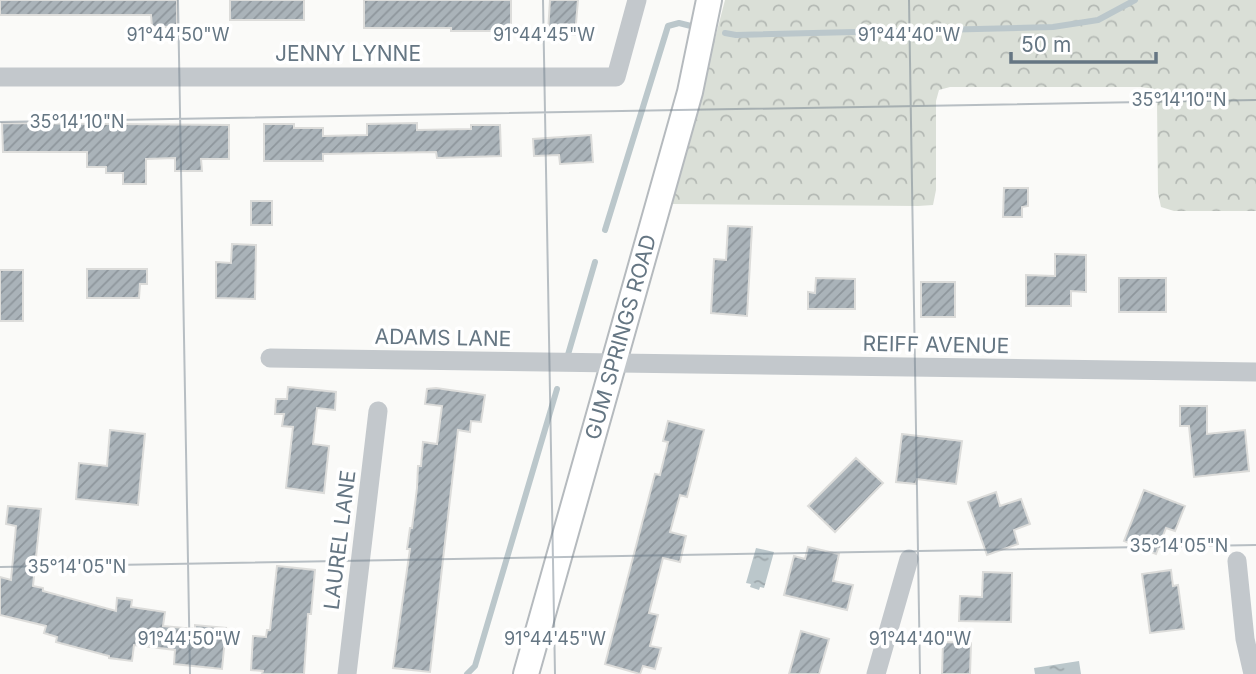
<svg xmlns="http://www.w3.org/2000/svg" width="1256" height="674" font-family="Inter,sans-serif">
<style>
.forest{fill:url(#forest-crowns)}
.water{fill:url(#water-ripples)}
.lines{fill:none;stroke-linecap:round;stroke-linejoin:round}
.stream{stroke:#bbc7cb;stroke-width:6}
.building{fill:url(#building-hatch);stroke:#dcdcda;stroke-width:2}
.major-casing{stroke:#b5babe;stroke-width:28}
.minor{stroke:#c3c8cc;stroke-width:19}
.major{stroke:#fff;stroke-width:24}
.ticks{fill:none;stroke:#657683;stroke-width:2;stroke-opacity:0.45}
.labels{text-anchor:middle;stroke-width:7;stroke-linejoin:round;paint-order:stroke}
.street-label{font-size:21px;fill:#657683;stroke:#fff}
.ticks-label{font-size:18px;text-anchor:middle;fill:#657683;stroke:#fff;stroke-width:7;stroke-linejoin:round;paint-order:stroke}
</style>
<defs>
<pattern id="forest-crowns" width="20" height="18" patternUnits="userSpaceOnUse" patternTransform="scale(1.75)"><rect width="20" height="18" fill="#dadfd7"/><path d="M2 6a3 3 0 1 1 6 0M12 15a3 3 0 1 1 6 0" fill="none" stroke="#b4b9b4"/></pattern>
<pattern id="water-ripples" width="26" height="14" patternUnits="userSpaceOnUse" patternTransform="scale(1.75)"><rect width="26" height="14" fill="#bbc7cb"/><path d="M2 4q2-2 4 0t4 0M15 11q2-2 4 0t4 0" fill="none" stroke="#9ca6aa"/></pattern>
<pattern id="building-hatch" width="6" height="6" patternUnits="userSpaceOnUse" patternTransform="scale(1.75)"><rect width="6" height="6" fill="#aab3b9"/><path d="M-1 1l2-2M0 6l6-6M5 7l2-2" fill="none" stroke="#8e969c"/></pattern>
</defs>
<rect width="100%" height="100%" fill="#fafaf8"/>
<path class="forest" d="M725,0H1256V211H1174L1161,207L1158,193L1157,102L1154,89L1141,87H950L939,90L936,101V190L933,205L918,206L672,204Z"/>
<path class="water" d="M756,548L774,552L764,588L760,587L759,590L750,587L751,584L746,583Z
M1079,661L1081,674H1035L1034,668Z"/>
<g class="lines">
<path class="stream" d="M725,33L736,35L1053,27L1098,20L1135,0
M605,230L668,26L679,23L691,26
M567,358L595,262
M467,674L475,666L557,389"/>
</g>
<path class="building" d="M0,0H177V27H152L151,15H0Z
M230,0H304V20H230Z
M364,0H511V31H451V28H364Z
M550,0H578L575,35L548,32Z
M2,123L229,125V159H201L202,171H175V158L146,159V184H123V173H106V167H87V152H3Z
M417,123V130L471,129V125H500L501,156L437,158L436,152L323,154V161H264V124H294V128H323V136L367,135V124Z
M591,135L593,162L560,164L559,155L534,156L533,139Z
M1004,188H1028V206L1022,207V217H1003Z
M251,201H272V225H251Z
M728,226L752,227L747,316L711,313L714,259L726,260Z
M232,244L256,245L255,299L216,298V262L231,263Z
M1055,254L1086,255V292L1071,291V306H1026V275L1055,276Z
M87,269H147V284H140L139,298H87Z
M0,270H23V321H0Z
M816,278L855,279V309H808V292L815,293Z
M1119,278H1166V312H1119Z
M921,282H955V317H921Z
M288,387L336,392L335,410L317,408L313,444L329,446L324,493L286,488L293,427L282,426L284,414H275L276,399H287Z
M436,388L485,395L481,422L471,421L470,432L458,430L430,672L393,668L410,549H407L410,528H412L417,488L418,466H421L423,442L437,444L442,406L425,404L427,389Z
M1180,406H1207V434L1245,430L1249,471L1194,477L1189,426H1180Z
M668,421L704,430L687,497L680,495L670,532L686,536L680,562L663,558L649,613L658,615L650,646L661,648L655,669L643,666L640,674L605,664L655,474L660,475L668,442L663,441Z
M110,430L145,434L138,505L76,499L79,463L107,466Z
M902,434L962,441L956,484L917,479L916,484L896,482Z
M856,458L883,483L835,532L808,506Z
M1144,490L1185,506L1175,531L1166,528L1156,554L1124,541Z
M996,492L1000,506L1021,499L1030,524L1014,530L1018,544L987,555L968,502Z
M8,506L41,509L33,586L43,588V591L116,611L117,598L132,600L131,607L165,612L163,626L195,629V625L226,628L222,669L174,664L175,650L134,645L132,661L109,658V656L56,642L57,637L44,633L46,626L0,615V577L11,580L16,526L6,524Z
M808,547L839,554L833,581L853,585L847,610L784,595L794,556L805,559Z
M277,566L315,570L311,614H308L304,674H262L263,671L251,670L253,636L266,637L267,630H270Z
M1171,570L1173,586L1178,585L1184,629L1150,633L1142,574Z
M983,572L1012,573L1011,622L959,621L960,596L982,597Z
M801,631L829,639L819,674H789Z
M943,642L971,643L970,674H942Z"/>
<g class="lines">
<defs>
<g id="major">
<path id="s1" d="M526,674L690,92L709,0"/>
</g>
</defs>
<use href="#major" class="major-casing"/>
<path class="minor" d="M0,77H616L637,0
M270,358L1256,372
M1237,561L1245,639L1253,674
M347,674L378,411
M876,674L909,559"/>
<use href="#major" class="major"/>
</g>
<path class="ticks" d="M178,0L190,674M543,0L555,674M909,0L920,674M0,122L1256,100M0,567L1256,545"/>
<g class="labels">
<g class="street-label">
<text x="348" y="61">JENNY LYNNE</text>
<text transform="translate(443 338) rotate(1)" y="7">ADAMS LANE</text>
<text dy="7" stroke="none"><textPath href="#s1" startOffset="350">GUM SPRINGS ROAD</textPath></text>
<text transform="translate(936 345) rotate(1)" y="7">REIFF AVENUE</text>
<text transform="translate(340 540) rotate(-83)" y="7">LAUREL LANE</text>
</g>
</g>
<g class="ticks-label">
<text x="178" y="41">91°44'50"W</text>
<text x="544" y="41">91°44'45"W</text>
<text x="909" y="41">91°44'40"W</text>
<text x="1179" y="106">35°14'10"N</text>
<text x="77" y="128">35°14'10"N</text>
<text x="1179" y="552">35°14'05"N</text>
<text x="77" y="573">35°14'05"N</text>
<text x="189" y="645">91°44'50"W</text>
<text x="555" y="645">91°44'45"W</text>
<text x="920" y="645">91°44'40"W</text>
</g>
<path d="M1011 52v10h145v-10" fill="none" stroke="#657683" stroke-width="3.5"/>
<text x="1021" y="52" font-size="21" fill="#657683" stroke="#ffffff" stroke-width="5" paint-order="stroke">50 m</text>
</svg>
